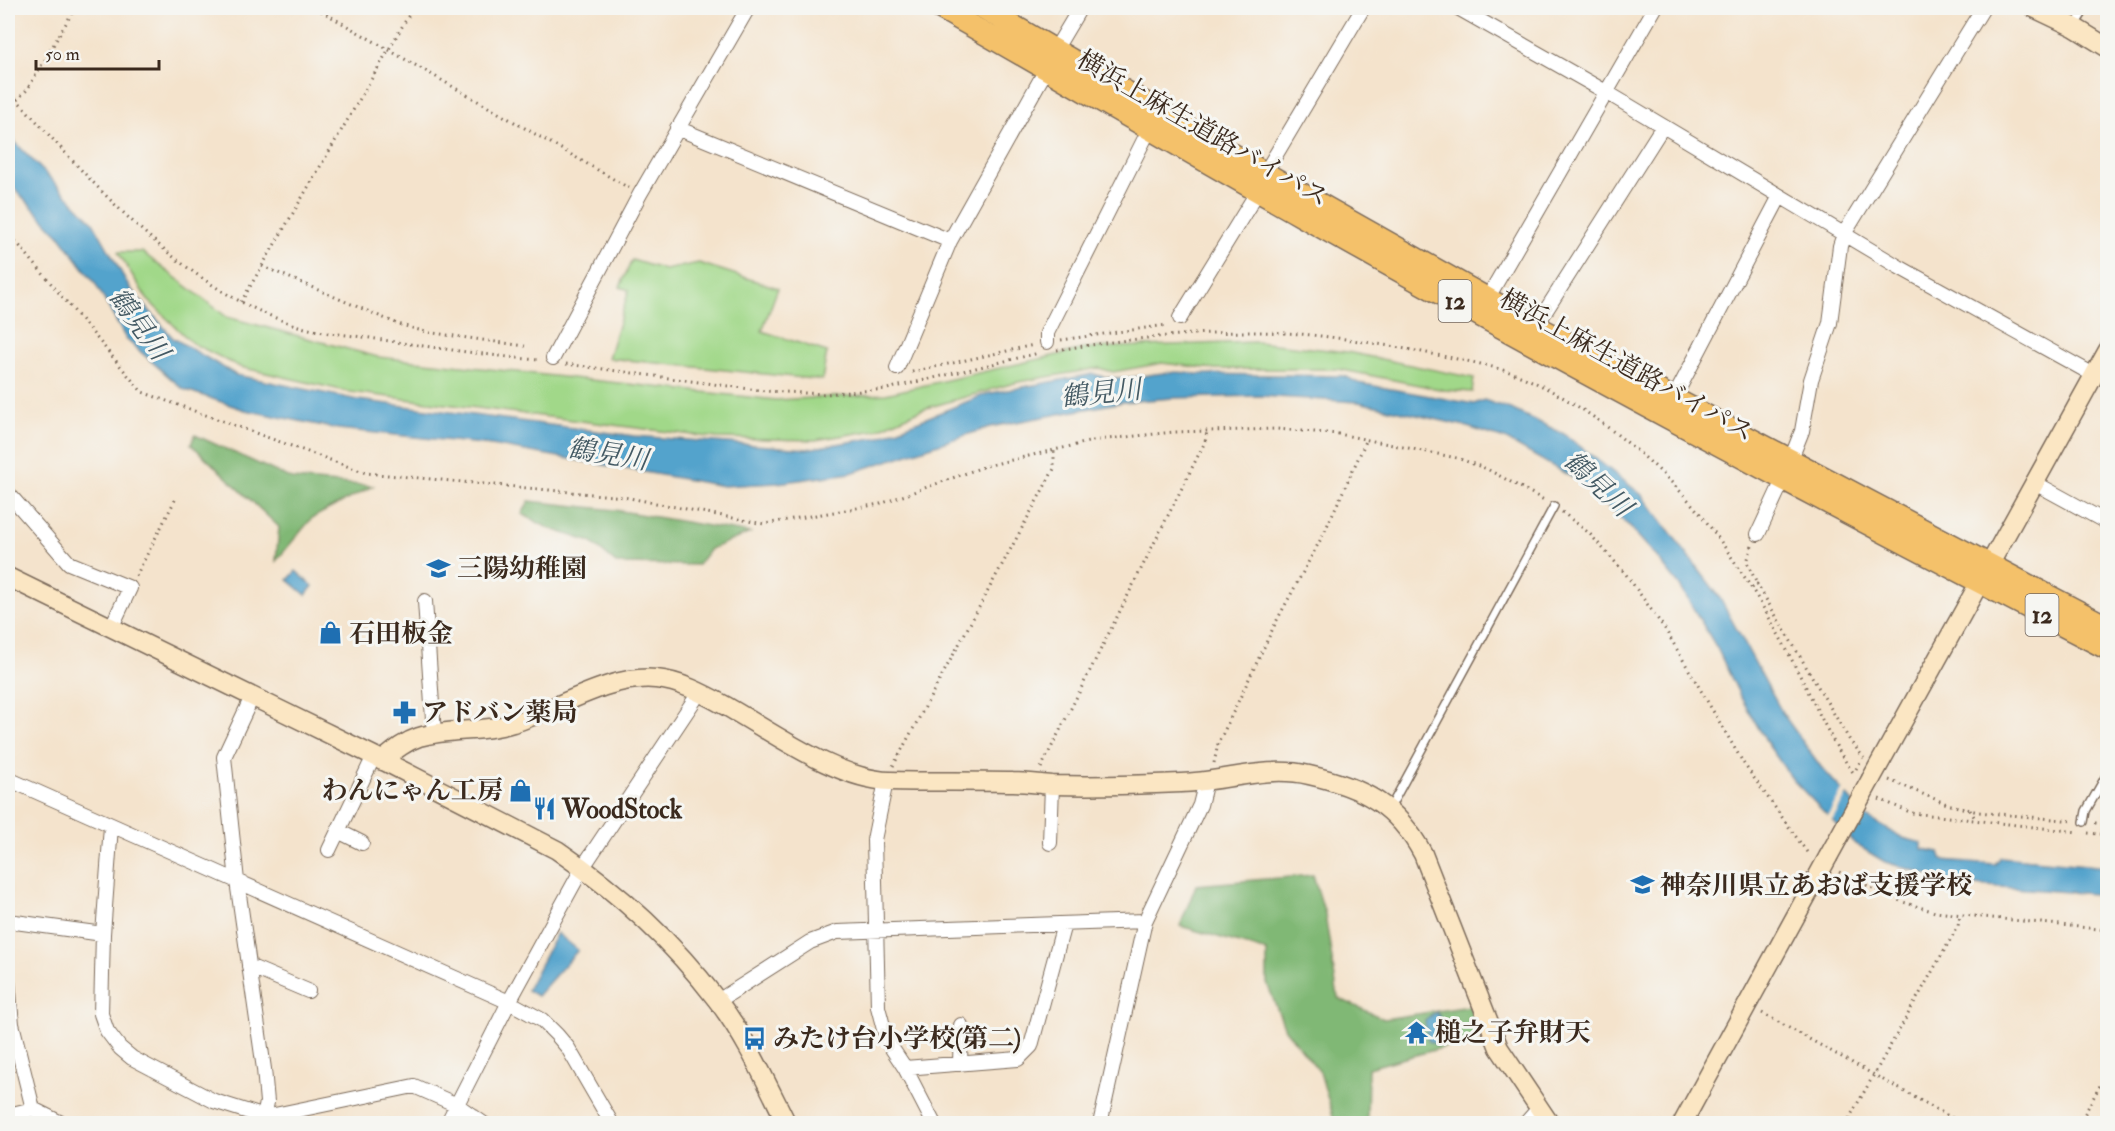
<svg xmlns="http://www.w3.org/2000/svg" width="2115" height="1131" font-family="'IM FELL Double Pica','Noto Serif JP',serif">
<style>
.green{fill:#a1d889;stroke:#6e8154;stroke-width:1.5}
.forest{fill:#80b875;stroke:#5e714a;stroke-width:1.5}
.water{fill:#52a3cc;stroke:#466675;stroke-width:1.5}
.pier{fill:#f4e3cc}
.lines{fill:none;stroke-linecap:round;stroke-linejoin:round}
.lane-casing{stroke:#7c6b5b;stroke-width:10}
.street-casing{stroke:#7c6b5b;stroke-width:16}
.secondary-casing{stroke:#7c6b5b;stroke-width:21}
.primary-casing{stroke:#7c6b5b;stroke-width:24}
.path{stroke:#7c6b5b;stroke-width:3;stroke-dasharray:1.5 4.5;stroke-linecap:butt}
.lane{stroke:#fff;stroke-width:7}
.street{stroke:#fff;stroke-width:14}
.secondary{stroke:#fbe6c3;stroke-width:18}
.primary{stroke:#f4c16a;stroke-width:21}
.secondary-bridge-casing{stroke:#7c6b5b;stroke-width:21;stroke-linecap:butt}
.path-bridge{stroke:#7c6b5b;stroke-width:3;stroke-dasharray:1.5 4.5;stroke-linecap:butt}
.secondary-bridge{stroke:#fbe6c3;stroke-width:18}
.labels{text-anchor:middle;stroke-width:6;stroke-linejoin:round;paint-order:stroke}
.shield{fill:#f6f6f2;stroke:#73675e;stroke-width:1.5}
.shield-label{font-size:24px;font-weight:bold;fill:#3b2a1e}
.street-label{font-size:26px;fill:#3b2a1e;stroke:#f6f6f2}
.poi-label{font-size:26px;font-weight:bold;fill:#3b2a1e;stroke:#f6f6f2;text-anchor:start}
.water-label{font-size:27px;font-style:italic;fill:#445a64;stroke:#f6f6f2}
</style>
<rect width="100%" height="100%" fill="#f6f6f2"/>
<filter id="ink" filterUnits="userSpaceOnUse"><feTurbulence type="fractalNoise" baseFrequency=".0167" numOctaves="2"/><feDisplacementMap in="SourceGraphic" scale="12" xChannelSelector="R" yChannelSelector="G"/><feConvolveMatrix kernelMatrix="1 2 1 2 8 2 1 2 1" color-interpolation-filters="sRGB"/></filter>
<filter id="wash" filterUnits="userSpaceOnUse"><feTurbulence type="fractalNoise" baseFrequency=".008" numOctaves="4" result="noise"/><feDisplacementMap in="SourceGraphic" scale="24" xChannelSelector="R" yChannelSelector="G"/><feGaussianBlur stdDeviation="1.35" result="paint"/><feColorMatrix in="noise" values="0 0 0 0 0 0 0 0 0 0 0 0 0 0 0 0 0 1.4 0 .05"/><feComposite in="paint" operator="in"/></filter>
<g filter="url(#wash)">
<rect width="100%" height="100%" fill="#f4e3cc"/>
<path class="green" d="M118,252H142L227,317L378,357L776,400L886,394L1088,348L1256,342L1347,352L1474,378L1472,392L1444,390L1338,369H1214L1162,363L1113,372L1099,368L1018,382L923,409L876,430L815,440L717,438L350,392L240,367L192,343L147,299Z
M632,260L665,270L699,263L778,288L762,331L827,352L822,380L608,358L629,290L620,287Z"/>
<path class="forest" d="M195,435L292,479L373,486L312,518L276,561L279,527L191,444Z
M529,501L615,510L750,533L710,549L698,565L617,564L591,542L548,528L522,514Z
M1313,875L1325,914L1338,998L1384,1019L1470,1006L1482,1037L1368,1068L1367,1123H1335L1320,1072L1285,1029L1267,983V951L1180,926L1196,885Z"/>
<path class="water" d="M8,135L93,222L130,288L173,338L236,375L358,400L634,436L807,449L879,437L986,394L1094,374C1127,387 1160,366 1197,374L1345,376L1358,383L1474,404L1484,400L1513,410L1564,434L1642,495L1718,595L1783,714L1821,767L1866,817L1903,838L1922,843V849L1939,852L1942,860L1995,864L2001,857L2107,867V895L1960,884L1885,862L1855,844L1793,780L1769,746L1740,696L1717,648L1680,586L1656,556L1628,525L1582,483L1505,439L1461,425L1358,402L1260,396L1173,398L1123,402L990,427L851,473L777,483L723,486L491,445L338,429L245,410L183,389L126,339L95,283L59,235L8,182Z
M296,571L313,586L306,595L288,580Z
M557,933L578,950L537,996L527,990Z
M1436,1012L1454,1034L1437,1045L1428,1041L1425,1021Z"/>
<path class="pier" d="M1844,787L1848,792L1830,824L1826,819Z"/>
</g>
<g filter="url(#ink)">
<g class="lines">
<defs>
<path id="lane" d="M2074,27L2086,8
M1390,808L1554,506
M2084,822L2086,811L2108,772"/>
<path id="street" d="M1458,8L1606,92L1899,267L2094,375
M1055,50L1080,8
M677,128L950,241
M1265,173L1363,8
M1487,299L1655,8
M1180,318L1258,191
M1536,326L1663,126
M1047,342V333L1150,128
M553,358L640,194L748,8
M897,368L950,241L1047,68
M1673,400L1780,196
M1790,461L1802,431L1811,380L1830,323L1840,246L1844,234L1983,8
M2033,482L2108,523
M8,493L69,563L130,588L111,628
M1758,534L1783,480
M425,601L434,734
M252,697L224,757L237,881L509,1002L542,1020L557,1035L568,1048L612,1124
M8,779L237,881L264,1069L267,1102L263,1124
M886,781L874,840L878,1007L887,1041L905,1068L934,1124
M111,826L103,934L101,1014L107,1031L120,1048L132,1058L214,1101L265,1117L414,1086L457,1105L484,1124
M338,831L362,843
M1050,843L1052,785
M329,850L374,756
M8,921L103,934
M249,966L308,991
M8,981L12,1024L33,1109L63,1124
M718,1001L810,942L837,932L1145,921L1200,805L1206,781
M960,1064L961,1025
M905,1068L1018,1059L1031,1046L1064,924
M8,1115L33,1109
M447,1124L509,1002L583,867L699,693
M1100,1124L1145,921
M1525,1124L1539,1108"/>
<path id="secondary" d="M2034,8L2074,27L2108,48
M8,577L374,756L557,850C617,891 673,942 717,1000C746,1037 766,1082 787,1124
M382,761C394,751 404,742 419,737C449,728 482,733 513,723C557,710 609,674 656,679C680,681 704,694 724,705C771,731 837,780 890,781C931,782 972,781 1013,782C1026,782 1039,784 1052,785C1095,786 1138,785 1181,783C1224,782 1266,765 1309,775C1363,787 1397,805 1423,854L1499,1048L1550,1124
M1871,779L2108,350
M1682,1124L1828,857"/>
<path id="primary" d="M940,8C1060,76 1179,147 1300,215C1566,366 1836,508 2108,649
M983,8L1265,173L1536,326L2108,627"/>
</defs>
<use href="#lane" class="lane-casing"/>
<use href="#street" class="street-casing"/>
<use href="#secondary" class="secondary-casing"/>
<use href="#primary" class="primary-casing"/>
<path class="path" d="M316,8L629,188
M8,90C91,180 182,293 305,328C327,334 353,335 376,339C430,347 484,355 538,360
M17,100L27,90L75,8
M8,232L142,392L366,473L624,497L764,524L880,504L986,466L1097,440L1174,432L1277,429L1339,434L1457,458L1487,469L1544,500
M262,266L398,324L426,332L525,346
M241,302L413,8
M1061,340L1167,325
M1057,350C1121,340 1187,332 1252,332C1311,332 1370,342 1427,353C1456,359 1488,364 1515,374C1582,399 1669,470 1711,528C1744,573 1772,620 1797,670C1816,705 1831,743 1855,775
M566,364L765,391L825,394L887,389L1039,353
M912,372L1034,345
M1562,512L1589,533L1625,573L1665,629L1744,764L1809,855
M1752,546L1747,562L1757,584
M136,576L176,498
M1752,588L1757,584L1849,739L1864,758
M1214,763L1218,744L1276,622L1323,535L1367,439
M893,766L1054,469V448
M1041,768L1205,442L1207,431
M1889,780L1947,804L1978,812L2074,821
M1879,799L1912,813L2078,832
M1970,810L1976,820
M2095,823L2108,824
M2088,833L2108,835
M1839,872L1900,901L1935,912L2108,930
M1762,1013L1963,1124
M1846,1124L1958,926L1960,916
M2079,1124L2108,1071"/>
<use href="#lane" class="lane"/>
<use href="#street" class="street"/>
<use href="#secondary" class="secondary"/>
<use href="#primary" class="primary"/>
<defs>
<path id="secondary-bridge" d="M1828,857L1871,779"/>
</defs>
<use href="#secondary-bridge" class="secondary-bridge-casing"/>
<path class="path-bridge" d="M1856,769L1860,762"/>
<use href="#secondary-bridge" class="secondary-bridge"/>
</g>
</g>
<defs>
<symbol id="school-bare" viewBox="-9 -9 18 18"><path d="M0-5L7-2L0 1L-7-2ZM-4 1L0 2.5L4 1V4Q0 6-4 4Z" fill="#1f6fb2" stroke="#f6f6f2" stroke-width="2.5" paint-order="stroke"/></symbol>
<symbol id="shop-bare" viewBox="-9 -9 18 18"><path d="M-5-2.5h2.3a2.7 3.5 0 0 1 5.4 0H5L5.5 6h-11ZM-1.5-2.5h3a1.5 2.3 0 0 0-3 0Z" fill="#1f6fb2" stroke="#f6f6f2" stroke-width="2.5" paint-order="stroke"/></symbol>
<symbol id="pharmacy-bare" viewBox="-9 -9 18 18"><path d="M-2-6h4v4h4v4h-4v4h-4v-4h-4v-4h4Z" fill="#1f6fb2" stroke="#f6f6f2" stroke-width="2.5" paint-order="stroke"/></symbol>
<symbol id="restaurant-bare" viewBox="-9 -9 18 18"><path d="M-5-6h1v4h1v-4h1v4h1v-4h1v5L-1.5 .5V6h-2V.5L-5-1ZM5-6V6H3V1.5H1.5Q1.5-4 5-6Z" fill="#1f6fb2" stroke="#f6f6f2" stroke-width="2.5" paint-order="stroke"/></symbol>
<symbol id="temple-bare" viewBox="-9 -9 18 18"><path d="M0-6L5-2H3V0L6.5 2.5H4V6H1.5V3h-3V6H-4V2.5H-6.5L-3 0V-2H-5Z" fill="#1f6fb2" stroke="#f6f6f2" stroke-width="2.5" paint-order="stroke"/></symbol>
<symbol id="bus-bare" viewBox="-9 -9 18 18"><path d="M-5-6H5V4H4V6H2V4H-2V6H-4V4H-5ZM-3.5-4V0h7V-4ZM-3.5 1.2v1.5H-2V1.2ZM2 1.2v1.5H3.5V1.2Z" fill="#1f6fb2" stroke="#f6f6f2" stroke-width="2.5" paint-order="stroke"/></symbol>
</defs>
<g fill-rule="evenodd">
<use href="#school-bare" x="422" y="552" width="33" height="33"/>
<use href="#shop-bare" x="314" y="616" width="33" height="33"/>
<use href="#pharmacy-bare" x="388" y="696" width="33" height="33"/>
<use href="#shop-bare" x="504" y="774" width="33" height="33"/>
<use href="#restaurant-bare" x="528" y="792" width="33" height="33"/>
<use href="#school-bare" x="1626" y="868" width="33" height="33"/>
<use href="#temple-bare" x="1400" y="1016" width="33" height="33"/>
<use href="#bus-bare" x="738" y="1022" width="33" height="33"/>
</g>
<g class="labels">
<g class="shield">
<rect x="1438.5" y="280" width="33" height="42" rx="4.5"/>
<rect x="2025.5" y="594" width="33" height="42" rx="4.5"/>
</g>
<g class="shield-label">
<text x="1455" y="309">12</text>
<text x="2042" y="623">12</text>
</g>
<g class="street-label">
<text transform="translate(1203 128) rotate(30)" y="9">横浜上麻生道路バイパス</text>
<text transform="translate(1627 365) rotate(29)" y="9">横浜上麻生道路バイパス</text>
</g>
<g class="poi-label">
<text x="457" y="577">三陽幼稚園</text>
<text x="349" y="642">石田板金</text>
<text x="422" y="721">アドバン薬局</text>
<text x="503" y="799" text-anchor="end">わんにゃん工房</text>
<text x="562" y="818">WoodStock</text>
<text x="1660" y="894">神奈川県立あおば支援学校</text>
<text x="1435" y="1041">槌之子弁財天</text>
<text x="773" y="1047">みたけ台小学校(第二)</text>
</g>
<g class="water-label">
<text transform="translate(139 324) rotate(54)" y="9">鶴見川</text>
<text transform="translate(1101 393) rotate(-6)" y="9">鶴見川</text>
<text transform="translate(608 454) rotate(9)" y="9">鶴見川</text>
<text transform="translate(1598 484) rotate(43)" y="9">鶴見川</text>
</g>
</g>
<rect width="2115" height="1131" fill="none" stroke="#f6f6f2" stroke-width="30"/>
<path d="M36 60v9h123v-9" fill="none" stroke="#3b2a1e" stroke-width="3"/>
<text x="45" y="60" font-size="18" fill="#3b2a1e" stroke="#f6f6f2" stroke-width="4.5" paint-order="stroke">50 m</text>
</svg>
